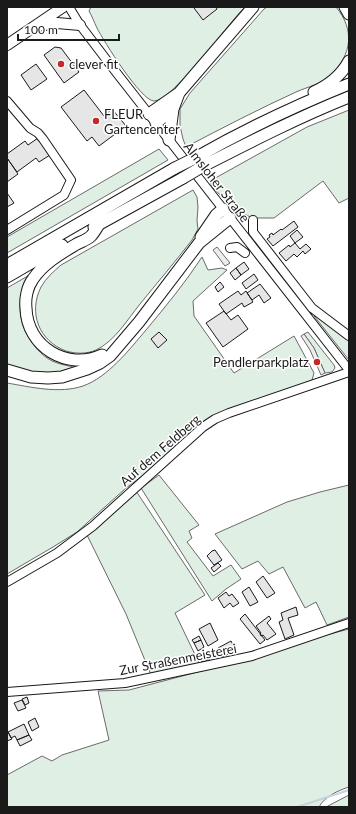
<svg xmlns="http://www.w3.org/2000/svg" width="356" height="814" font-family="Lato,sans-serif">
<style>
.green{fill:#e0efe3;stroke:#6a6a6a}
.parking{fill:#ededed;stroke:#6a6a6a}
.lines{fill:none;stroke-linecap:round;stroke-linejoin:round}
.stream{stroke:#c6d2dc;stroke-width:2}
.building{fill:#e6e6e6;stroke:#1a1a1a}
.minor-casing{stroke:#1a1a1a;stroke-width:10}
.major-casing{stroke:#1a1a1a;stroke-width:12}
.highway-casing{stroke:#1a1a1a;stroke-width:13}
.minor{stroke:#fff;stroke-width:8}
.major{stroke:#fff;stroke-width:10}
.highway{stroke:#fff;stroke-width:11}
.highway-bridge-casing{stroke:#1a1a1a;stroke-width:13;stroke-linecap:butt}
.highway-bridge{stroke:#fff;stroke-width:11}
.poi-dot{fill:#c62828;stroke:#fff;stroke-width:1.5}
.labels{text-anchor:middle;stroke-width:3;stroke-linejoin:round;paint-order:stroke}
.poi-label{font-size:13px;fill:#1a1a1a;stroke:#fff;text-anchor:start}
.street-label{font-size:13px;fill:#1a1a1a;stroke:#fff}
</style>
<rect width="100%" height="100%" fill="#fff"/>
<path class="green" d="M91,7H245C229,22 173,101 154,101C141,101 103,40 97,28C94,22 92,16 89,11Z
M267,7H336C355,30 352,54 331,75C322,84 307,87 296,92C259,109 222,128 186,147L183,139L180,126V109L190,93L264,9Z
M349,110V198L339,203L323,181L274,218H252L235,209L212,187L210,181L307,127Z
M159,149L168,160L7,253V237Z
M193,190L197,197L198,207L197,221L198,229L192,240C175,262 157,283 140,304C127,320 115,341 96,350C87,354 76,354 66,351C39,341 28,313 41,287C46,278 54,271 61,265Z
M202,257L208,270L222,268L227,270L193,301L194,316L234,373L294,336L314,373L312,380L308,383L207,420L197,426L153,468L126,488L77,532L53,547L7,574V383C31,387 59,394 83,386C108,377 129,350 146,330C166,306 185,283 202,257Z
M33,273C29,280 24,288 22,295C14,319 31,350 52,361C61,365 70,366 79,368L48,374H29L7,367V288Z
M314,316H320L349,341V360Z
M308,332L334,365L335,368L332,372L325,373L314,348L304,334Z
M159,475L199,525L189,531L192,538L187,542L213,576L231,565L241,579L226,589L212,601L141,488Z
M349,485V617L327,625L316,602L305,608L283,567L269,574L258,561L242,569L215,534L287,502L320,492Z
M136,491L205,595L175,613L200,665L151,675L126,614L87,535Z
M349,629V787C339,790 324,797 319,807H7V775L42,756L52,761L62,755L109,740L98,691L129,690L270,653L307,640Z
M349,795V807H326Z"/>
<path class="parking" d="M217,247L230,263L225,266L213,250Z
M304,334L314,348L325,373L321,375L310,350L301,336Z"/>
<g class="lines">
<path class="stream" d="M297,807L349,790"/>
</g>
<path class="building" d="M195,7H216L217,9L203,20L194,8Z
M55,47L61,48L79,72L64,83L44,55Z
M36,64L47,79L31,90L21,75Z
M84,90L104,116L112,109L126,126L99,146L92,137L87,141L61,107Z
M38,138L50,155L39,162L36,158L17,172L7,158V154L25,141L28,145Z
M7,158L18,174L7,182Z
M7,193L14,203L7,207Z
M294,221L298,227L273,246L267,239L270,237L269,235L272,233L273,235L281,229L282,230Z
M297,230L303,237L295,243L290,236Z
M295,243L300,249L306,244L311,249L305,254L303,251L297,257L294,254L286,261L279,253L289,245L290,247Z
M244,262L249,269L241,275L236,268Z
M236,268L241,275L235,280L230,273Z
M254,274L258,280L246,289L242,283Z
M220,282L224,287L218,292L215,287Z
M260,284L271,298L264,303L259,295L252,300L247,293Z
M238,291L241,295L246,291L253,302L244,307L242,303L226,314L219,304Z
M224,311L231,320L238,315L248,329L223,347L206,323Z
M159,332L167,340L158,348L151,339Z
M215,550L222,560L214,565L207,556L212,551Z
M218,563L221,566L214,572L211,568Z
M263,576L275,593L267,598L256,582Z
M249,587L258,602L250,606L242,592Z
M226,592L229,596L232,594L239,603L233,607L230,603L224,608L218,598Z
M296,607L298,615L288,618L294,635L285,639L279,622L283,620L281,613Z
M245,614L265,640L260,644L240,619Z
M269,616L271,619L267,623L276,634L267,640L263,635L261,636L260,634L261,633L256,626Z
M210,623L218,640L208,646L199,629Z
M199,636L201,640L194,643L192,640Z
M201,640L204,647L198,651L194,643Z
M231,641L236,650L223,657L218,648Z
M208,654L210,659L202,662L200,656Z
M27,697L29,703L25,705L22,699Z
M22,700L26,708L18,711L14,703Z
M35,718L39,727L32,731L28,722Z
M24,724L29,735L17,740L15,736L11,738L8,732Z
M7,732H8L12,739L7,741Z
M29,735L32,740L20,746L17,740Z"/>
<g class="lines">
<defs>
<path id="minor" d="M69,7L80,25L112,67L349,370
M7,101L30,128L38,133L43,139L71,180L64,195L7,230
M253,220V232L312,308L349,336
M230,248L237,247L245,253
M7,582L57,553L93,526L203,427L215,419L229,413L349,372
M7,692L125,683L252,656L349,623"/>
<path id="major" d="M38,26L57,23L80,25
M7,45L63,7"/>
<path id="highway" d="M345,7L349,14
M314,92C329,85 341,76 349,61
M149,114L179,93L253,7
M156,123L173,109
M169,140L173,109L179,93
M197,157C246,129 297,105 349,84
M205,165C252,141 299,117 349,97
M100,223C97,227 94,233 91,236C87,240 80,242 75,245C60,254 43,264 33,279C27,287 25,299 26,308C27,347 67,371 102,355
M94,227L183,178
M201,237L216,215L223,209
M7,265L175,168
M7,277L62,245
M7,370L31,377L48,378L62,377L87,369L100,363L110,356L139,322L199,243L230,218"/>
</defs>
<use href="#minor" class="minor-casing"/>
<use href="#major" class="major-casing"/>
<use href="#highway" class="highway-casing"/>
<use href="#minor" class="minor"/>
<use href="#major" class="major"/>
<use href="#highway" class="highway"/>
<defs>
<path id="highway-bridge" d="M175,168L197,157
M183,178L205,165"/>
</defs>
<use href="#highway-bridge" class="highway-bridge-casing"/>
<use href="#highway-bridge" class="highway-bridge"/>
</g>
<g class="poi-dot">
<circle cx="61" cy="64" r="4"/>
<circle cx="96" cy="121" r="4"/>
<circle cx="317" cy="362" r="4"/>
</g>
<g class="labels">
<g class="poi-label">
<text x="69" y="69">clever fit</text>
<text x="104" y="119">FLEUR<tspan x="104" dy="15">Gartencenter</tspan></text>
<text x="309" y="367" text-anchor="end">Pendlerparkplatz</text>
</g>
<g class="street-label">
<text transform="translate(217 182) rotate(52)" y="5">Almsloher Straße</text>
<text transform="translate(160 450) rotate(-41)" y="5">Auf dem Feldberg</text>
<text transform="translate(178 659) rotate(-11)" y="5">Zur Straßenmeisterei</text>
</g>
</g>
<rect width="356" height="814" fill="none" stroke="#1a1a1a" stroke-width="16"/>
<path d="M18 34v6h101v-6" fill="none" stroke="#1a1a1a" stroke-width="2"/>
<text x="24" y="34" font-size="12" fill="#1a1a1a" stroke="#ffffff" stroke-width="3" paint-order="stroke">100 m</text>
</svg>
